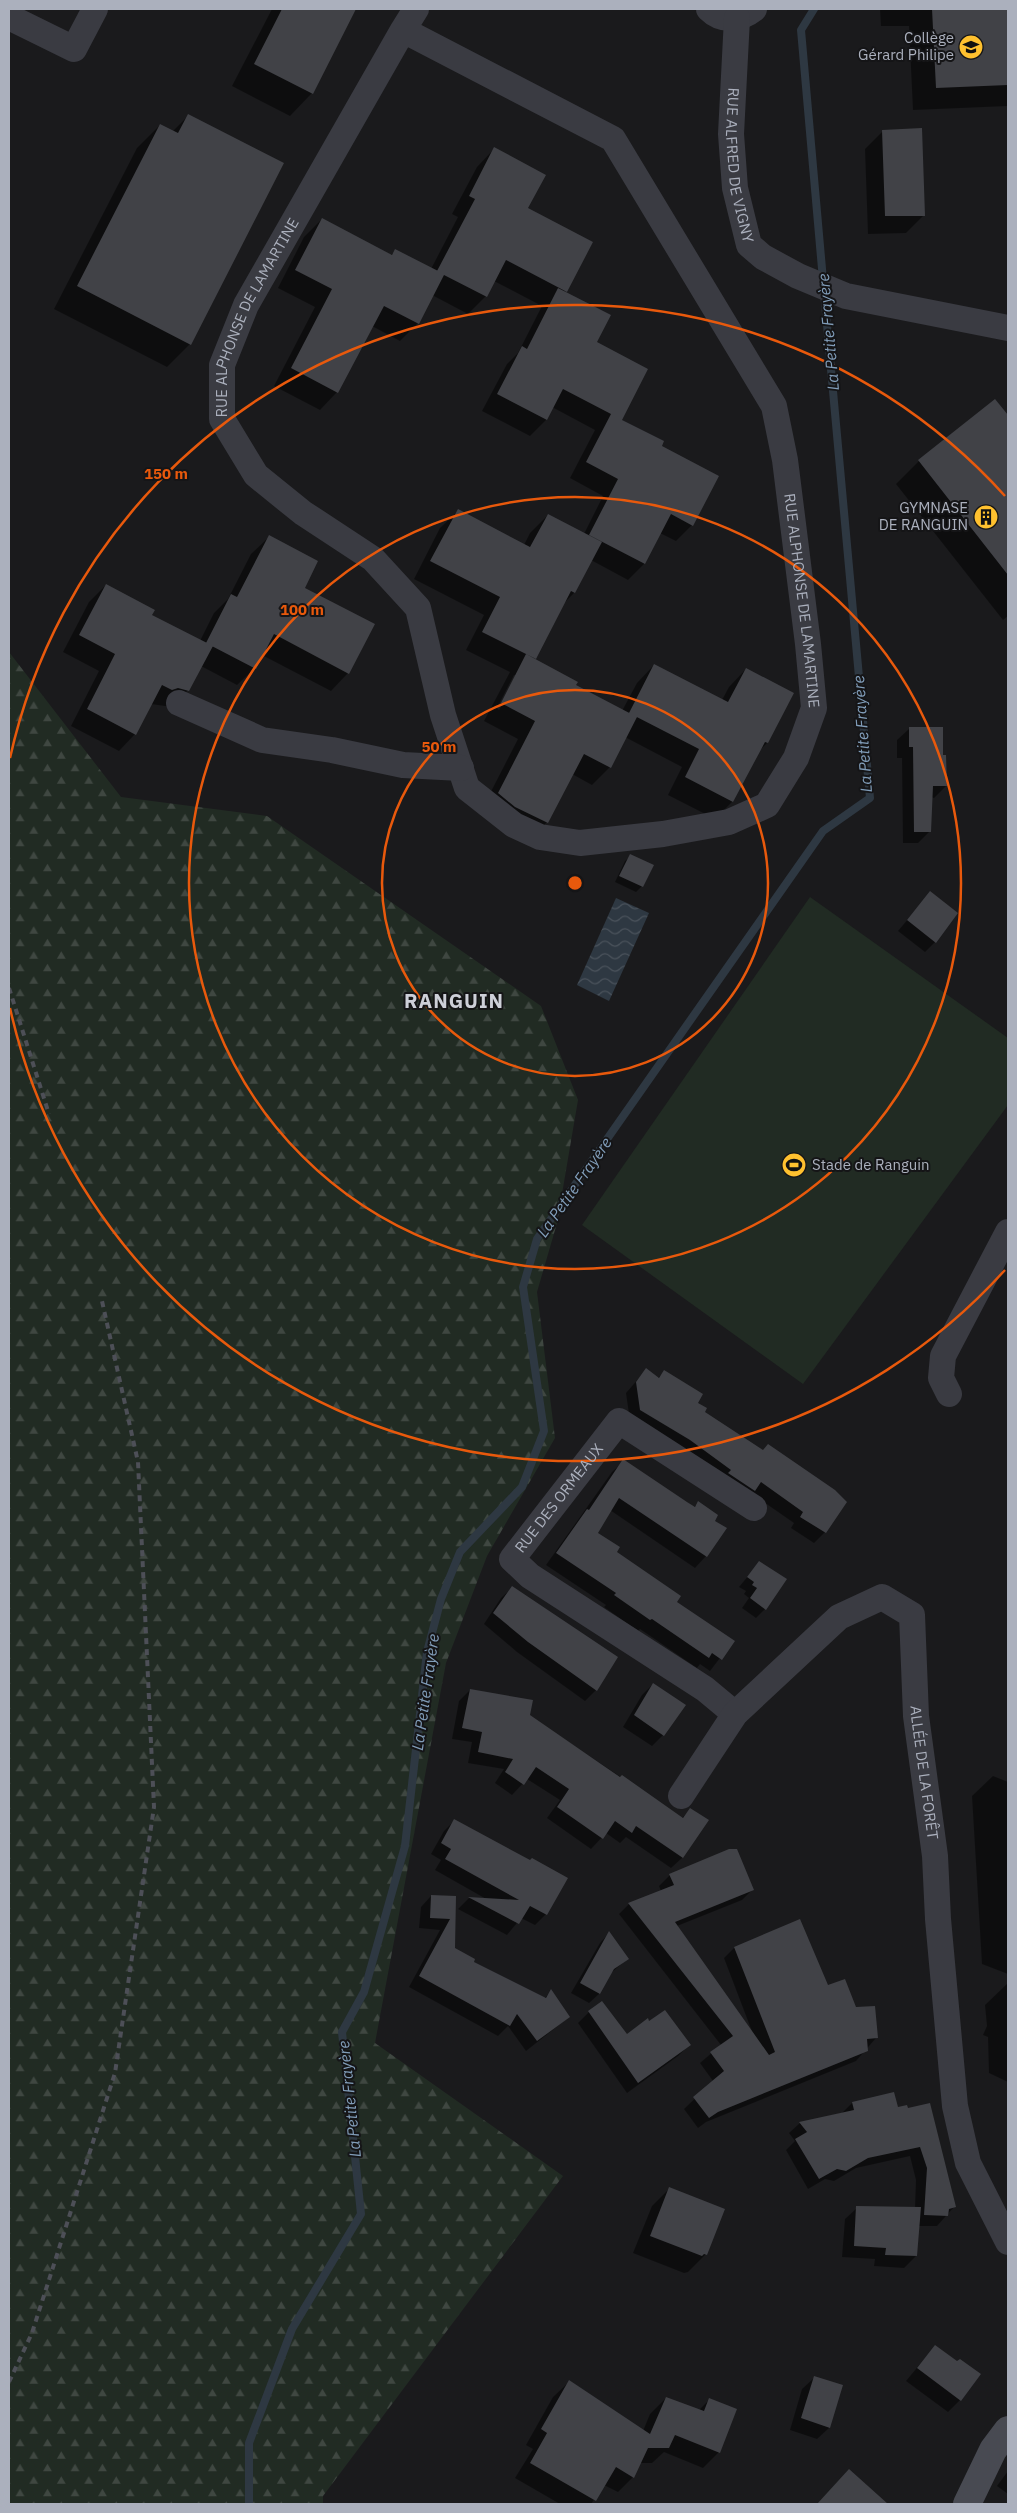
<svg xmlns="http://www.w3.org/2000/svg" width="1017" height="2513" font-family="'IBM Plex Sans',sans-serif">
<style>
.forest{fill:url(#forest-firs)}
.pitch{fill:#212b23}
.water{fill:url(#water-waves)}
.shadow{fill:#0007;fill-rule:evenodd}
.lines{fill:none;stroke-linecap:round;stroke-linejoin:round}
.stream{stroke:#2e3842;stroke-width:8}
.building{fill:#414247}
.minor{stroke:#3a3b42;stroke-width:26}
.secondary{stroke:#484a52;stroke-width:28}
.rail{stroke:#4d4f57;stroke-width:4;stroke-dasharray:6 5;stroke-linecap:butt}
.ring{fill:none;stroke:#e8590c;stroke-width:2.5}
.labels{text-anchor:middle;stroke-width:4;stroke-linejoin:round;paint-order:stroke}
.poi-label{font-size:15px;fill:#abb0bd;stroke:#151517;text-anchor:end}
.street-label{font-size:15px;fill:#abb0bd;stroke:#151517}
.water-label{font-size:16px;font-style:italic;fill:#819db9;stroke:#151517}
.district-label{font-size:20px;font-weight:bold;letter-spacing:1px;fill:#cdcfd8;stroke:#151517}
.centre{fill:#e8590c;stroke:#151517;stroke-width:2.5}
.ring-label{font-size:15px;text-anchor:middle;font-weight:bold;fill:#e8590c;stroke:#151517;stroke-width:4;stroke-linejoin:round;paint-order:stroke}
</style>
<defs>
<pattern id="forest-firs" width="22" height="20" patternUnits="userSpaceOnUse" patternTransform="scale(1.25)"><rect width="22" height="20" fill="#212b23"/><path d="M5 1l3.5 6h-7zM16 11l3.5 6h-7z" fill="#3f4741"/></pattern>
<pattern id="water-waves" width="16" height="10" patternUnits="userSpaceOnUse" patternTransform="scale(1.25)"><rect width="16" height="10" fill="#2e3842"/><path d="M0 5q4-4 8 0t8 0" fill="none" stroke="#4a525b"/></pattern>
</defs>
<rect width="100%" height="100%" fill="#1a1a1c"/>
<path class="forest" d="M9,652L121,797L267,816L541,1006L578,1100L557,1223L537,1292L555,1438L487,1556L446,1663L375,2043L563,2176L323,2496V2504H9Z"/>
<path class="pitch" d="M810,897L1008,1038V1105L803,1384L582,1225Z"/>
<path class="water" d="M616,898L649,913L609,1001L577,985Z"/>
<path class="shadow" d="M272,9H355L312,93L290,116L232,86Z
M880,9H1008V106L913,110L909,26H881Z
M188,116L190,344L167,367L54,309L137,148L160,125L172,132Z
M883,131L924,215L906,233L868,234L865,149Z
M494,149L527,209L565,292L595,342L621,420L660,447L692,525L676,541L660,533L644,564L628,580L591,560L574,593L564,603L534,660L574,686L622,711L637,683L654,665L722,700L729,687L746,669L767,743L759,751L732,802L715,819L668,795L682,767L625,737L610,767L592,785L572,774L547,822L530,840L481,811L518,739L484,721L510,672L466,650L484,615L414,579L440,528L458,511L524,545L530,533L548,515L584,534L603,496L570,478L595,430L552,407L546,420L530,436L482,411L507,364L518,353L542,306L494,281L486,296L468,314L432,295L418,323L400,341L372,326L337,392L320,410L274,386L315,307L278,288L304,237L322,219L391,255L396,251L431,269L458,217L452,214L477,167ZM514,675H517L499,710L497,708Z
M995,400L1008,417V616L1003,620L896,484L919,461Z
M269,537L303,588L348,673L331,691L262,655L255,668L237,685L201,666L188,690L172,707L151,704L135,734L119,751L71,726L99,671L63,652L89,602L106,585L151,615L200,641L214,613L228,599L251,554Z
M909,729L942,757L946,786L934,798L931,797L930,831L918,843H903L902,758H897V740Z
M631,856L642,886L636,892L615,882L625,861Z
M930,893L935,942L925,952L898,931Z
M646,1370L658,1378L665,1371L703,1413L845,1502L825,1532L814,1543L791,1528L794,1523L751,1493L630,1421L626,1393Z
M624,1461L694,1507L699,1503L714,1521L725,1529L706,1556L695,1568L610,1510L596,1533L615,1552L675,1602L733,1641L710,1671L700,1664L697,1668L640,1629L638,1631L604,1607L606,1605L546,1565L612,1472Z
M759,1563L765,1609L756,1618L742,1608L749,1598L744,1594L746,1591L739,1587Z
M512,1588L596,1690L585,1701L517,1652L484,1624L501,1598Z
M653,1684L663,1735L652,1746L623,1727L642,1695Z
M470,1690L528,1715L682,1818L691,1809L707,1820L682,1858L671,1868L626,1837L620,1843L606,1833L591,1849L547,1818L560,1800L527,1779L512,1795L495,1783L504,1769L468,1763L472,1742L452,1739L459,1701Z
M993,1776L1008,1782V1974L982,1964L972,1796Z
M455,1820L546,1914L535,1925L521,1918L507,1935L458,1909L469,1898L488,1900L435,1870L441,1860L431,1854L444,1831Z
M729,1850L752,1890L742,1900L677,1926L753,2034L724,1958L734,1948L800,1921L827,1987L855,2008L876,2038L856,2061L706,2122L698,2128L684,2109L713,2081L700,2063L721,2045L619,1914L629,1904L661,1891L659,1886L670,1875Z
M431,1896L455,1898L453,1948L472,1962L544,1999L551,1991L569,2017L526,2051L508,2026L498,2036L409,1987L440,1930L419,1928L421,1907Z
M609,1933L627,1959L611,1973L599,1994L589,2003L571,1993L600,1943Z
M1008,1983V2082L989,2073L988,2037L983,2035L987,2026L985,2005Z
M589,2012L627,2035L689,2045L678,2056L627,2093L578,2023Z
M852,2103L897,2109L906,2106L954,2207L937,2226H918L916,2256L904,2268L874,2266L875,2259L842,2257L845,2219L857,2208H915L916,2180L910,2156L856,2168L834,2181L825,2179L808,2189L786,2150L795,2141L789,2133L800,2123L842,2113Z
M670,2188L706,2254L688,2272L684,2273L633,2253L652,2206Z
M935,2346L957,2363L960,2400L948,2412L906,2381Z
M814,2378L829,2428L817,2439L790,2430L802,2389Z
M569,2382L643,2431L650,2414L666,2398L698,2411L709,2400L719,2452L703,2468L664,2452L652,2463H640L633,2477L618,2492L604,2485L591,2504H560L515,2478L533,2449L526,2445L553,2397Z
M1008,2471V2494L997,2486Z
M839,2481L877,2496L870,2504H818Z"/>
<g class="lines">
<path class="stream" d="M814,9L801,30L823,280
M249,2504V2443L292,2329L361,2214L342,2032L364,1992L405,1846L427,1652L441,1599L460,1552L522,1487L544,1431L523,1287L537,1239L823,831L870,798L824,292"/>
</g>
<path class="building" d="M282,9H356L313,94L254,64Z
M932,9H1008V85L936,88Z
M188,114L284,163L191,345L77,286L160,124L178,133Z
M922,128L925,216H885L882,130Z
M494,147L546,175L528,208L593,242L567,292L506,260L487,297L444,275L419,324L384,306L338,393L291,368L332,289L295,270L322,218L392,255L395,249L444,274L437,271L475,199L469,196Z
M558,288L611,315L597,342L648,369L622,420L664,441L662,446L719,476L693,526L671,514L645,564L589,535L618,479L586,462L611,414L563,389L547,420L497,394L522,346L527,349Z
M995,399L1008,415V575L918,460Z
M458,509L530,547L548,514L602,542L575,593L571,591L536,659L482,632L500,597L430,561Z
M269,535L318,561L305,588L375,624L349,674L274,634L256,669L206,643L231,594L237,597Z
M106,584L155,610L152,615L213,646L189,691L178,688L172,690L162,685L136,735L87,709L115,654L79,635Z
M526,654L578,682L576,685L637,717L611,768L584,754L548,823L515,807L498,793L535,721L501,703Z
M654,664L728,702L746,668L794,693L768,743L765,742L733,802L685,777L699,749L629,713Z
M909,727H943V755H946L947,786H933L931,832H914L913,747H909Z
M630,854L654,865L643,887L619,876Z
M930,891L958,913L936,943L907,920Z
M646,1368L659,1378L664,1370L703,1394L698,1403L707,1408L705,1412L763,1450L768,1444L835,1490L847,1502L826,1533L800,1517L803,1512L761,1482L755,1491L728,1473L731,1470L690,1440L640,1410L636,1382Z
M623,1459L687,1502L695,1507L698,1501L718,1515L715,1521L727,1528L707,1557L619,1498L598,1533L620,1547L617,1552L681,1596L677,1602L735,1641L722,1660L712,1653L709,1658L652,1619L650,1620L614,1595L616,1593L556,1553L587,1509L589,1510Z
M759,1561L787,1579L766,1610L750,1598L757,1588L752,1585L754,1582L747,1577Z
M512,1586L618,1657L597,1691L528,1642L493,1613Z
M653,1683L686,1705L664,1736L634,1715Z
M470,1689L533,1700L530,1715L601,1764L620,1777L622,1775L683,1818L690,1808L709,1820L683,1858L636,1826L632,1833L615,1821L603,1839L557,1807L569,1789L536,1767L524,1785L505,1772L513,1759L478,1752L482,1732L462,1728Z
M454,1819L530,1860L532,1858L568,1878L547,1915L530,1906L519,1924L468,1897L519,1900L445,1859L451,1849L441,1843Z
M729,1849H737L754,1890L675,1922L769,2055L775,2052L734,1947L800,1919L828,1985L845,1979L856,2007L875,2006L878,2038L867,2039L868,2051L718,2112L709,2118L693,2097L724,2071L710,2052L733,2036L628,1903L674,1885L669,1874Z
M431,1895L456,1896L455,1948L475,1959L474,1962L546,1998L551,1989L570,2017L537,2041L517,2014L510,2026L419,1976L450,1919L430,1918Z
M609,1931L629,1959L614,1969L600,1994L580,1983Z
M602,2001L627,2034L648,2018L649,2021L665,2010L691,2045L638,2083L588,2011Z
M894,2092L898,2107L907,2105L908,2108L930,2103L956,2207L949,2209L948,2216L924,2215L927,2168L920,2147L868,2158L846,2171L837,2169L819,2179L795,2139L807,2132L799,2122L854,2110L852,2102Z
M669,2187L725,2209L707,2255L704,2254L702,2256L650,2236Z
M856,2206L921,2207L917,2256L885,2255L886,2248L854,2246Z
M935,2345L957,2361L960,2359L981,2374L961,2401L917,2368Z
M814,2376L843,2385L830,2428L801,2418Z
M569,2380L650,2434L666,2397L704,2411L709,2398L737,2409L720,2453L675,2435L669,2448H648L634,2478L616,2467L596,2501L530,2463L547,2433L541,2429Z
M849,2469L888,2504H817Z"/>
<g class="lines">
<g class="minor">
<path d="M709,9C722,22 740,20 754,9"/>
<path d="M9,17L74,49L95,9"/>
<path id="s1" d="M737,18L731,134L735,188L749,245L763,257L798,276L846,296L1008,328"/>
<path id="s2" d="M403,30L613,139L774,406L785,460L808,644L814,708L796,758L767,805L729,822L663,834L580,843L540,837L514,825L467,788L443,715L418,608L373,559L303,513L256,475L222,419V365L246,305L403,30L416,9"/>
<path d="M179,703L262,740L332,750L403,765L461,768"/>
<path d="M949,1394L941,1378L943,1356L1008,1232"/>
<path id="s3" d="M735,1714L705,1689L530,1576L512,1559L619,1421L754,1508"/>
<path id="s4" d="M681,1796L735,1714L839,1617L882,1597L912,1615L916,1716L935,1856L938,1919L955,2106L968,2163L1008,2242"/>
</g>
<path class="secondary" d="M967,2504L993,2450L1008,2430"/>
<path class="rail" d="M9,988L49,1114
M9,2382L32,2333L115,2073L154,1807L138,1462L102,1301"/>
</g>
<g class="ring">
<circle cx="575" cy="883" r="193"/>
<circle cx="575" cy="883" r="386"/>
<path d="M1005 1270A579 579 0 0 1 10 1008M10 758A579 579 0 0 1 1005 496"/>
</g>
<defs>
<symbol id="school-disc" viewBox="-11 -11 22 22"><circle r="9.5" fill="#ffc12f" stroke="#151517"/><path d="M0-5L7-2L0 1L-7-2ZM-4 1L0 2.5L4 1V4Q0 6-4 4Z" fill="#111"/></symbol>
<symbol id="building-disc" viewBox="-11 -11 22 22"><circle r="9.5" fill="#ffc12f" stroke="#151517"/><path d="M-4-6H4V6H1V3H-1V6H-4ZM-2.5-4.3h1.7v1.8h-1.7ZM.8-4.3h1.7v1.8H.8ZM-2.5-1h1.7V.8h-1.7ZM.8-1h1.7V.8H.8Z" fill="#111"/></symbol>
<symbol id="stadium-disc" viewBox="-11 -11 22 22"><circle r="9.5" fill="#ffc12f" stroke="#151517"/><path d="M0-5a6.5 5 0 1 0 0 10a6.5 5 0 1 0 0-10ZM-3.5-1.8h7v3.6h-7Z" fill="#111"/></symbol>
</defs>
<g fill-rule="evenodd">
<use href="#school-disc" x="957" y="33" width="28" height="28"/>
<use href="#building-disc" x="972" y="503" width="28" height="28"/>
<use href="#stadium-disc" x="780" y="1151" width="28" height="28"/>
</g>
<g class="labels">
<g class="poi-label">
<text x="954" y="43">Collège<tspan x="954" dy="17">Gérard Philipe</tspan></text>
<text x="968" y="513">GYMNASE<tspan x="968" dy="17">DE RANGUIN</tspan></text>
<text x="812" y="1170" text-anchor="start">Stade de Ranguin</text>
</g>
<g class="street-label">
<text dy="5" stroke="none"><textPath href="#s1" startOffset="148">RUE ALFRED DE VIGNY</textPath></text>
<text dy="5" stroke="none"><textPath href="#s2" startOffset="1855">RUE ALPHONSE DE LAMARTINE</textPath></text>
<text dy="5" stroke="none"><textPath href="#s2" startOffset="745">RUE ALPHONSE DE LAMARTINE</textPath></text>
<text dy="5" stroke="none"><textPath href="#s3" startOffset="349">RUE DES ORMEAUX</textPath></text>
<text dy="5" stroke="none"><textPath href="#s4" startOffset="481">ALLÉE DE LA FORÊT</textPath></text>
</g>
<g class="water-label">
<text transform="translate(828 332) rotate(-95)" y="6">La Petite Frayère</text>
<text transform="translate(862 734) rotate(-94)" y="6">La Petite Frayère</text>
<text transform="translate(574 1187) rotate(-55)" y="6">La Petite Frayère</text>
<text transform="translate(425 1692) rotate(-82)" y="6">La Petite Frayère</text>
<text transform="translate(349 2099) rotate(-96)" y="6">La Petite Frayère</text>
</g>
<g class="district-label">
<text x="454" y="1008">RANGUIN</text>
</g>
</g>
<circle cx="575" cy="883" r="8" class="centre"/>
<g class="ring-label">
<text x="166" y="479">150 m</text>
<text x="302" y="615">100 m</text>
<text x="439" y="752">50 m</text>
</g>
<rect width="1017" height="2513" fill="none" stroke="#abb0bd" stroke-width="20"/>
</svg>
